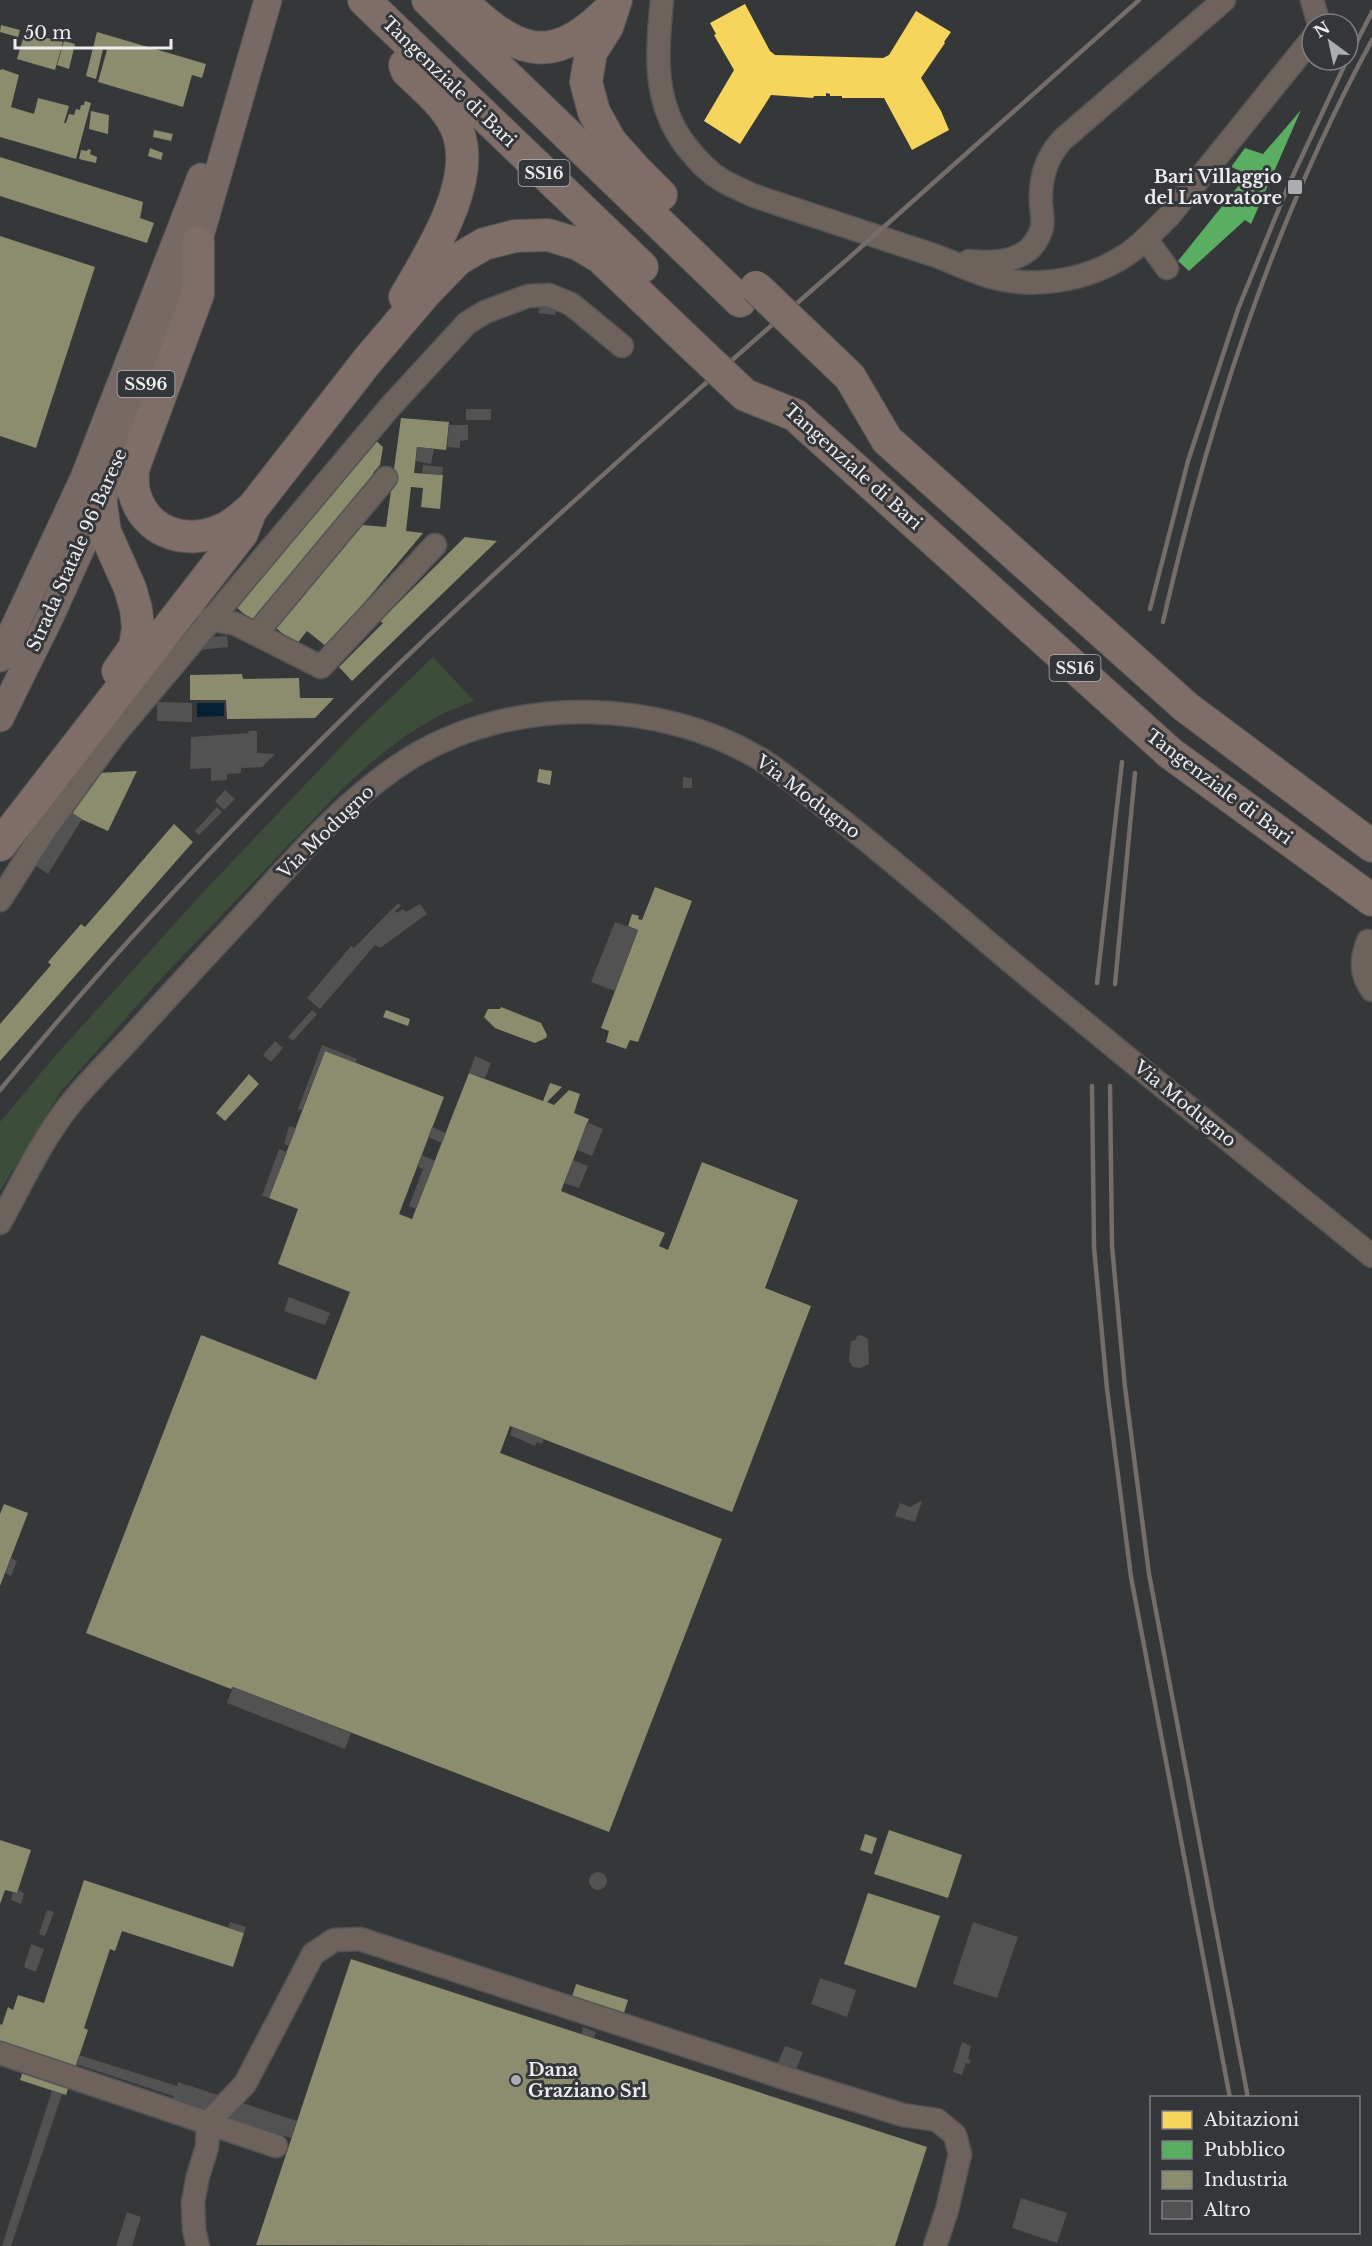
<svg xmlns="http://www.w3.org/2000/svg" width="1372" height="2246" font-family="'Libre Baskerville',serif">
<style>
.green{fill:#3c4d39}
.water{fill:#052034}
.homes{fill:#f6d55c}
.public{fill:#5aae61}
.industry{fill:#8c8c6e}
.building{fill:#535253}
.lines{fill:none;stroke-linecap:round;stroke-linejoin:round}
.minor-casing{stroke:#545455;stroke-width:25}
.major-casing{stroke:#545455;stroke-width:29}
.highway-casing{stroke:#545455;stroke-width:34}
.minor{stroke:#6e625d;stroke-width:22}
.major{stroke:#776964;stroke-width:27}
.highway{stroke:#7f6e68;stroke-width:32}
.rail{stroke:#746d6a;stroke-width:4.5}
.highway-bridge-casing{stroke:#545455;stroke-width:34;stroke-linecap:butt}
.highway-bridge{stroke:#7f6e68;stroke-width:32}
.poi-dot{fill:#acadaf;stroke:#35363a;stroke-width:2}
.labels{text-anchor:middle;stroke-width:6;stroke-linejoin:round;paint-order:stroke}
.shield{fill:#35363a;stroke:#b4b5b8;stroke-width:1.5}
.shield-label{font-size:16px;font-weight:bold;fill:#ebecee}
.street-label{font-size:18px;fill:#ebecee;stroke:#35363a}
.poi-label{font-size:18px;font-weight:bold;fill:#ebecee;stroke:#35363a;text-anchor:end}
</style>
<rect width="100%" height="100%" fill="#363739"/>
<path class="green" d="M433,657L474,701L442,714L408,734L379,756L342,789L159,981L62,1090L0,1191V1122L55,1056L208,887L358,729Z"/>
<path class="water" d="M197,703H224V716L197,717Z"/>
<path class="homes" d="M745,4L770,51L775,55L883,58L889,55L916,11L951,32L944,42L945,43L921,78L941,111L949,130L912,150L884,98H842V96H830V94L826,93V96H814L813,98L771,95L740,144L704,121L734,70L714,35L716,34L710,23Z"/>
<path class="public" d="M1301,110L1251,224L1245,220L1189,271L1178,261L1248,174L1231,167L1245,148L1263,154Z"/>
<path class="industry" d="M1,25L20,30L18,37L0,32Z
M25,32L63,42L55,70L17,59Z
M97,32L206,64L202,78L192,75L183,107L98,82L107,50L103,49L96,79L86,76Z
M64,41L75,44L69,69L57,65Z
M2,69L19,75L11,107L34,114L38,98L69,106L64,123H66L69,114L74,115L76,109L80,110L81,105H84L85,101L91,103L76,159L0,137V70Z
M91,111L109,115L108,134L89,129Z
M154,130L173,134L171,141L153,137Z
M150,148L163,153L161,160L148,156Z
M88,149L91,150L90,154L97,157L96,163L79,159L81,150L87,151Z
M0,157L143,202L140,218L154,223L147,243L0,196Z
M0,236L95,267L36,448L0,436Z
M401,418L449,422L446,450L417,447L414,473L443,475L440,509L421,507L423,488L411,487L406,531L423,533L327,647L307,631L296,645L276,628L362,525L386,527Z
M374,439L383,447L380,465L373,473L375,475L252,621L234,605Z
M465,537L497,541L352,681L339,667L383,623L380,621Z
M242,674L243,679L299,678L300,698H334L315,718L227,719L226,700H190V675Z
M539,769L552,771L550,785L537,782Z
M137,771L108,831L72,815L85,785L97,773Z
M174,824L193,842L0,1061V1024L51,965L48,962L81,924L85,927Z
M655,887L692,901L638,1042L630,1040L626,1049L606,1042L609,1031L601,1028L638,930L628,926L632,914L639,916L638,919L642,920Z
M501,1007L541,1023L547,1035L546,1038L535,1043L495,1028L484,1017L488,1009H500Z
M386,1010L410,1019L408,1026L383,1017Z
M325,1051L444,1097L399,1214L412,1219L469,1073L543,1101L550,1083L562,1087L547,1102L554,1105L569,1090L580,1094L574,1113L589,1119L561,1191L665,1233L659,1246L668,1250L702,1162L798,1200L765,1288L811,1306L732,1512L510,1426L500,1453L722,1539L609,1832L233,1687L231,1689L86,1633L201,1335L316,1380L350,1292L278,1264L298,1209L269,1198Z
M249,1074L259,1084L225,1121L216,1113Z
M4,1504L28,1513L0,1586V1514Z
M889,1830L962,1855L948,1898L874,1874Z
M865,1834L877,1838L872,1854L860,1850Z
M0,1840L31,1850L17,1893L5,1890L0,1904Z
M84,1880L244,1933L233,1967L122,1931L115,1951L110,1949L84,2028L88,2030L66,2095L20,2080L29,2053L0,2043V2024L2,2025L8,2007L13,2010L18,1995L44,2003Z
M868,1893L940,1916L916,1988L844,1964Z
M351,1959L927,2147L895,2246L256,2245Z
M576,1984L628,2000L624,2013L572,1997Z"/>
<path class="building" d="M541,303L557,308L555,315L538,313Z
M466,409H491V420H466Z
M449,425H468V440L460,441V448L447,447Z
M417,447L434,449L431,464L416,461Z
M423,465L443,467L442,475L422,473Z
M227,636L228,647L199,650L209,637Z
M157,702L192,703V722L157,721Z
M248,731H257V753L275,754L262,767L241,768V773L227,774V780L211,781V768L190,769L191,737L249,733Z
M683,777L692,778V788H683Z
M225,790L235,799L224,810L215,801Z
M217,807L222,812L199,835L195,831Z
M66,809L82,819L48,874L32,863Z
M398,903L401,906L395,911L397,913L403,909L406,912L420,904L427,914L380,948L375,945L320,1009L307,998L351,946L354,948Z
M615,922L638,930L615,991L591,982Z
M312,1010L317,1014L293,1041L288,1037Z
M275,1041L283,1048L271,1062L263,1055Z
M322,1045L357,1059L356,1063L325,1051L302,1110L298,1109Z
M475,1056L491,1063L485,1078L469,1073Z
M587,1122L603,1129L592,1156L577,1150Z
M289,1126L296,1128L289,1146L284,1144Z
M432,1127L446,1133L442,1143L428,1137Z
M279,1149L287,1152L269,1198L262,1196Z
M422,1155L435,1161L416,1209L409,1206L423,1169L417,1166Z
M573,1160L588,1166L579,1188L564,1183Z
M289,1297L330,1313L325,1325L284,1311Z
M861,1335L868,1339L869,1364L860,1368L853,1367L849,1361L851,1341L856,1340L857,1336Z
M513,1427L544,1439L542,1444L537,1442L535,1446L510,1435Z
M921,1501H922L915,1522L895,1516L900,1503L910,1507Z
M11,1558L17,1561L11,1576L5,1573Z
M233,1687L351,1733L345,1749L227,1703Z
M589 1881a9 9 0 1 1 18 0a9 9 0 1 1-18 0Z
M18,1890L24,1893L21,1904L11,1900L13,1892L17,1893Z
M47,1910L54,1912L45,1936L39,1934Z
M230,1922L246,1927L244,1933L228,1927Z
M973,1922L1018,1937L997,1998L953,1984Z
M31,1944L44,1949L36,1972L24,1967Z
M820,1978L856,1990L847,2017L811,2004Z
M583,2027L596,2032L594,2038L581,2034Z
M962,2042L971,2046L968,2059L971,2060L970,2064L966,2063L962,2075L953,2072Z
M785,2046L803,2052L796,2070L777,2065Z
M79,2055L177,2086L178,2082L297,2121L291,2138L173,2100V2096L76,2064Z
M52,2091L62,2094L11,2246H2Z
M1021,2198L1067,2213L1057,2243L1012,2228Z
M127,2212L141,2217L132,2246H116Z"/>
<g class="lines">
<defs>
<path id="minor" d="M662,0C657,52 652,102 686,146C696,159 708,172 723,181C732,186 742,190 752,195C808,214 864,232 921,251C943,257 963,268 985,275C1032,290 1087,282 1129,253C1143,243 1156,229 1169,216L1312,39
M1312,0L1319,24
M1146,239L1167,268
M969,261C998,264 1033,262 1042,227C1043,220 1042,211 1041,204C1040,179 1045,159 1062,140L1224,0
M209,619L236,624L321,667L435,545
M256,634L386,478
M0,900L44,831L112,738L389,408L467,323L485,312L528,296L549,295L571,304L622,346
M1368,941C1361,960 1360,973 1372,990
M0,1223C20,1186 38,1148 62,1115C81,1088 106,1065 128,1041C166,999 204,958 243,916C292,862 349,795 412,757C514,695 660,698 762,760C784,774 805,792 826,808C883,852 937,899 991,945C1117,1051 1245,1153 1372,1256
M0,2053L276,2146
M198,2246L194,2230L193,2202L198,2176L207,2147L208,2123L245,2084L313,1954L334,1940L360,1939L791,2080L903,2115L937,2120L955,2135L960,2154L947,2210L935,2246"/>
<path id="major" d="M0,658L84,478L201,177
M0,718L49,619L101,504L198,243L268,0"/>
<path id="highway" d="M364,0L642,267
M428,0L740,301
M460,0C513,50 548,70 606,13
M616,0L607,27L591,52L586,82L594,112L610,141L634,168L661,195
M405,65L407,71C426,89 451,109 459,135C475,185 429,256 405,297
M198,243V294L133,469C133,476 132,485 134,492C145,534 187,546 224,529C233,525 242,517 250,510
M795,415L1170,753L1372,900
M887,440L1186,707L1372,846
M101,504L105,532L130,588L136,609L138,628L135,647L118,671
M0,845L242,533L251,510L368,360L426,292L457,260L484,244L515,236L548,235L578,244L600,257L689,342"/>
</defs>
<use href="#minor" class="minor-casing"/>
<use href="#major" class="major-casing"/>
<use href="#highway" class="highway-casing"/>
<use href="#minor" class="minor"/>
<use href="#major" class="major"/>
<use href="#highway" class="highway"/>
<path class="rail" d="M1348,59L1372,12
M1150,609L1188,461L1238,309L1289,184L1347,60
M1163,622C1209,421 1273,222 1372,40
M1097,983L1122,762
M1115,984L1135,773
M1092,1086L1094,1247L1107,1389L1131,1577L1230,2098
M1110,1086L1112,1246L1125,1387L1149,1574L1248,2098
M0,1090C250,785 546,522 843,263C942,176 1040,88 1139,0"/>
<defs>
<path id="highway-bridge" d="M756,287L850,377L887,440
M689,342L745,395L795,415"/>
</defs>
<use href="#highway-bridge" class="highway-bridge-casing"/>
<use href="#highway-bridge" class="highway-bridge"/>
</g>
<g class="poi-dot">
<rect x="1287" y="179" width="16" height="16" rx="3"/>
<circle cx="516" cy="2080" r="6"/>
</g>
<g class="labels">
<g class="shield">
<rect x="518.5" y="160" width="51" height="26" rx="4.5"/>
<rect x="117.5" y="371" width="57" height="26" rx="4.5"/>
<rect x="1049.5" y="655" width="51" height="26" rx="4.5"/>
</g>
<g class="shield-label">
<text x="544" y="179">SS16</text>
<text x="146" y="390">SS96</text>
<text x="1075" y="674">SS16</text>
</g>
<g class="street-label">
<text transform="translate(449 82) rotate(44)" y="6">Tangenziale di Bari</text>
<text transform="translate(853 467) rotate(42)" y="6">Tangenziale di Bari</text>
<text transform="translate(77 550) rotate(-66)" y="6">Strada Statale 96 Barese</text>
<text transform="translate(1219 787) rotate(37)" y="6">Tangenziale di Bari</text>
<text transform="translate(808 797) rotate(37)" y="6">Via Modugno</text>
<text transform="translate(326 832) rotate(-44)" y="6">Via Modugno</text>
<text transform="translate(1185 1104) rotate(39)" y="6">Via Modugno</text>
</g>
<g class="poi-label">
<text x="1282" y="183">Bari Villaggio<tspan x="1282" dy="21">del Lavoratore</tspan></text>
<text x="528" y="2076" text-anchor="start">Dana<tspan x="528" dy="21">Graziano Srl</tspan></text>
</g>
</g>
<rect x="1150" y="2096" width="210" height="138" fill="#35363a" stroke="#7e7f82" stroke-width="1.5"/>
<rect x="1162" y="2111" width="30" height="18" fill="#f6d55c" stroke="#7e7f82" stroke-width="1.5"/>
<text x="1204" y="2126" font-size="18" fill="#ebecee">Abitazioni</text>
<rect x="1162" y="2141" width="30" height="18" fill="#5aae61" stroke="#7e7f82" stroke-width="1.5"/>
<text x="1204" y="2156" font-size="18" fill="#ebecee">Pubblico</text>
<rect x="1162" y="2171" width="30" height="18" fill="#8c8c6e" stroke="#7e7f82" stroke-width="1.5"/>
<text x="1204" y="2186" font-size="18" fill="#ebecee">Industria</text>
<rect x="1162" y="2201" width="30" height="18" fill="#535253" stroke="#7e7f82" stroke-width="1.5"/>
<text x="1204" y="2216" font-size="18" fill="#ebecee">Altro</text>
<g transform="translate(1330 42) rotate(327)"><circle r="28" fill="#35363a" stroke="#7e7f82" stroke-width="1.5"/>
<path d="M0-4.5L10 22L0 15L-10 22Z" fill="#acadaf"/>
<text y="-9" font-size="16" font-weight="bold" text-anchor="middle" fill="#ebecee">N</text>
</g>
<path d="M15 39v9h156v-9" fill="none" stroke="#ebecee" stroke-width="3"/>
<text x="24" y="39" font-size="18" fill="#ebecee" stroke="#35363a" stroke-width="4.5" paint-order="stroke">50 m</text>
</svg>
